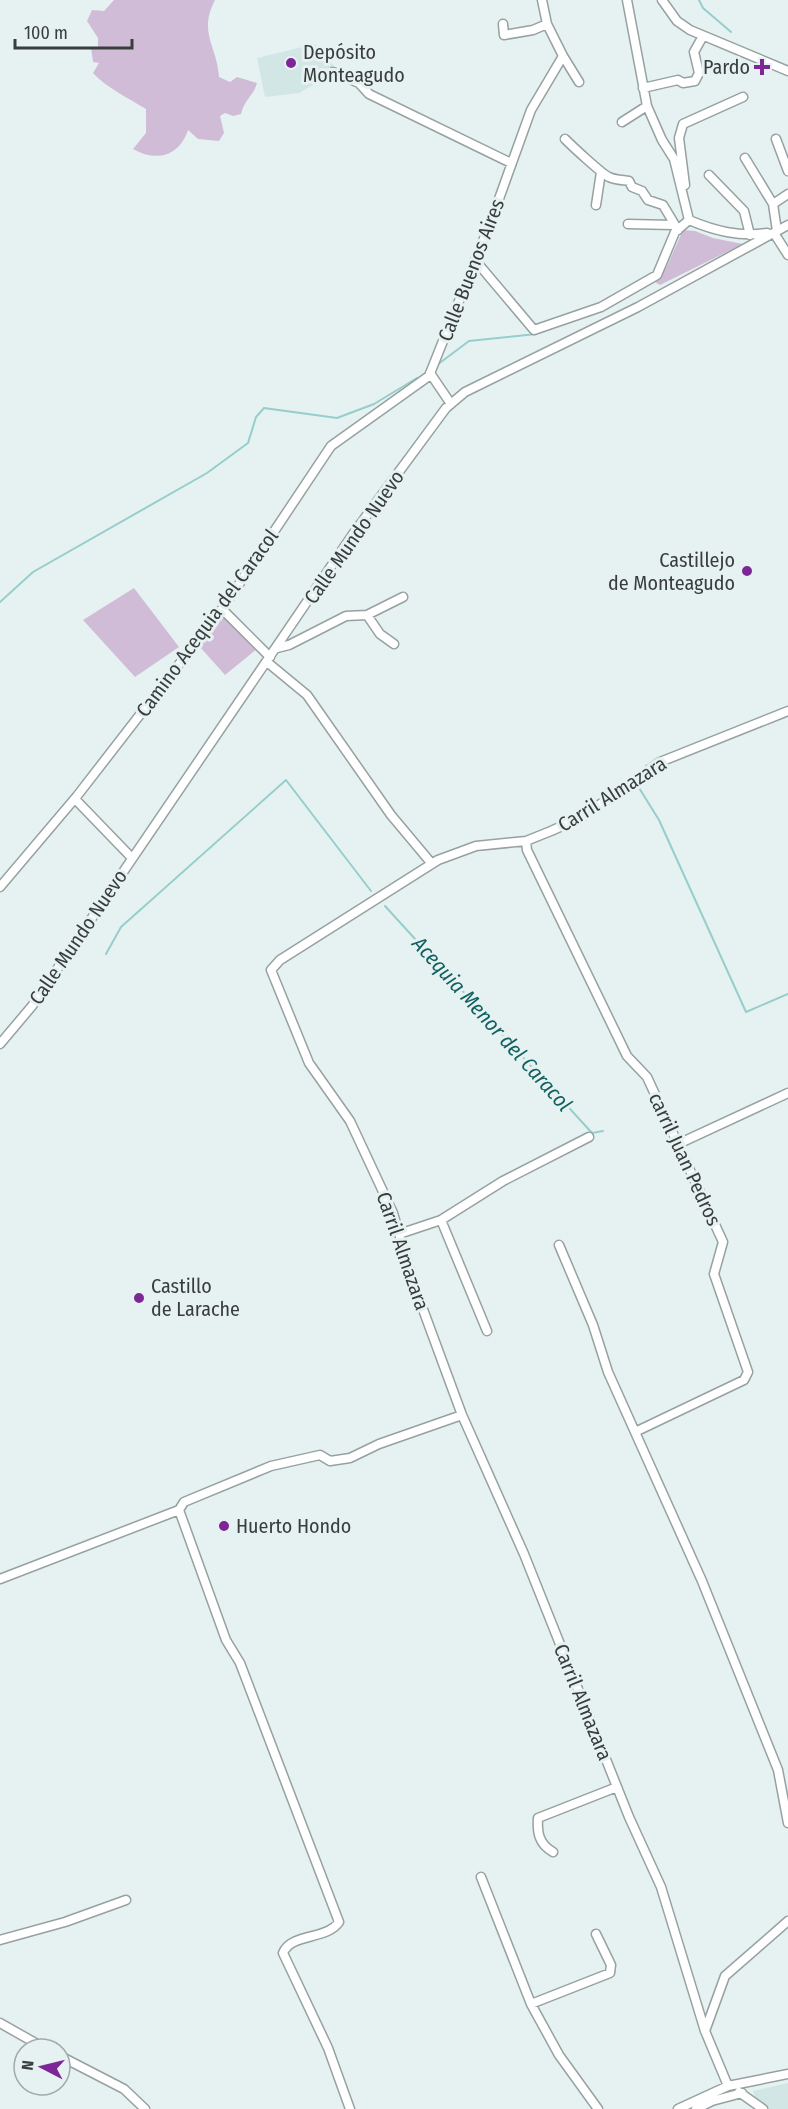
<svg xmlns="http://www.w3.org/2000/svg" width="788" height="2109" font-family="'Fira Sans Condensed',sans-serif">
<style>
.built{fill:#d1e6e5}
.green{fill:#d1bcd8}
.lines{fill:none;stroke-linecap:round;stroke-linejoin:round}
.stream{stroke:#95cecc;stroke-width:2}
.minor-casing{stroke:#96a1a0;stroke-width:11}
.minor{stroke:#fff;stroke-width:8}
.poi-dot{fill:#7d2796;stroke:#e6f2f1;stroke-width:2}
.labels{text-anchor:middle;stroke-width:6;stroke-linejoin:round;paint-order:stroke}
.poi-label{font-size:20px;fill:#393e3d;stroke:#e6f2f1;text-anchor:start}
.street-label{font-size:20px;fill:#393e3d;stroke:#e6f2f1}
.water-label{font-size:21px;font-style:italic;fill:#126060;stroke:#e6f2f1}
</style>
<rect width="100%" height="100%" fill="#e6f2f1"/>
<path class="built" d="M315,44L334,66L331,75L299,93L265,97L257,58Z
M788,2083V2109H768L755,2099L753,2091Z"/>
<path class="green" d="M114,0H215C198,33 217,45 219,77L230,82L237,77L257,83C254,95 244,100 241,114L233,116L225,113L220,116L224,133L219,141L198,139L188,130C179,157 156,162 133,149L146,133V109C128,98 107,88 93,73L99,63L93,62L91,47H98V38L87,21L92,10L104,11Z
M683,230L695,231L713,238L743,244L660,285L655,282L666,268Z
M134,588L179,647L135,677L83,620Z
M223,613L257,649L225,675L200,647Z"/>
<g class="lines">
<path class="stream" d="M699,0L703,8L731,32
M437,365L469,341L536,334
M0,602L33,572L207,473L248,443L256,417L264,408L337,418L374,404L417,378
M636,783L659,820L746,1012L788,994
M385,906L592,1133L603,1131
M106,954L121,927L286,780L371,891"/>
<defs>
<path id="minor" d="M627,0L647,106L662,140L674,159L689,220C715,231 739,237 767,233
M662,0L677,21L690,30L788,71
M503,24L504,35L533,30L547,24
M563,56L579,82
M333,72L359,83L369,94L511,163
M643,88L678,80L683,83L695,81L699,73L694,52L703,36
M622,122L647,106
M565,139C572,146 602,174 609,177C615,180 623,180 629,181L632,187L642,191L648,200L663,205L678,230
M776,139L788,171
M745,158L773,204
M709,175L744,211L750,235
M685,185L679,138L683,124L743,97
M596,205L601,172
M628,224L674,225
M777,231L773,204L788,194
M774,233L788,255
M475,260L534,330L601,307L657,275L675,232L689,220
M430,373L451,404
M222,609L270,657
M367,615L380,634L394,644
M277,648L289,645L346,616L367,615L403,597
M267,662L307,695L391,815L432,864
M75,799L132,858
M526,841L527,850L627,1056L647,1077L723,1242L714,1274L748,1372L744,1380L635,1432
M0,887L77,796L225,605L331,446L429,376L491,221L531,110L563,56L547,24L542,0
M0,1044L32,1006L353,534L446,408L465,392L638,307L788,225
M678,1144L788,1093
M441,1220L487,1331
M399,1234L441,1220L503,1181L589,1137
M559,1245L593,1325L608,1372L702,1581L778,1770L788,1823
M179,1510L226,1640L240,1663L339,1922C327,1940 291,1933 283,1953L328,2048L350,2109
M0,1579L179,1510L184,1502L271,1466L320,1455L330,1461L350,1458L379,1444L462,1415
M553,1852C539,1844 537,1833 538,1818L617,1787
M481,1877L531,2004L559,2055L598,2109
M0,1940L65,1922L126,1900
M531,2004L610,1973L611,1965L596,1934
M0,2023L46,2049
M705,2031L725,1976L788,1921
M60,2056L124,2089L145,2109
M728,2086L705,2031L661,1887L629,1817L524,1554L462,1415L414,1285L393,1213L350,1121L309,1063L271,970L280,960L438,860L476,846L526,841L551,831L582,817L660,762L788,711
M739,2092L763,2109
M678,2109L728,2086L788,2074
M696,2109L712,2101L742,2093"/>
</defs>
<use href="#minor" class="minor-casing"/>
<use href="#minor" class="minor"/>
</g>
<g class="poi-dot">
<circle cx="291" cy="63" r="6"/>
<path d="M759 58h6v6h6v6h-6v6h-6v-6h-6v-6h6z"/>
<circle cx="747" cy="571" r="6"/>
<circle cx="139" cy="1298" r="6"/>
<circle cx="224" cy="1526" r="6"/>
</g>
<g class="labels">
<g class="poi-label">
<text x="303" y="59">Depósito<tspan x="303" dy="23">Monteagudo</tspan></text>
<text x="750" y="74" text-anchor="end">Pardo</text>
<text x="735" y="567" text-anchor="end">Castillejo<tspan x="735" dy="23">de Monteagudo</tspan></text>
<text x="151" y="1293">Castillo<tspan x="151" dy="23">de Larache</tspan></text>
<text x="236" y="1533">Huerto Hondo</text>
</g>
<g class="street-label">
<text transform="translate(471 270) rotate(-69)" y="7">Calle Buenos Aires</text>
<text transform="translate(354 537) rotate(-55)" y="7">Calle Mundo Nuevo</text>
<text transform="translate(207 623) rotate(-54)" y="7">Camino Acequia del Caracol</text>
<text transform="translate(612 794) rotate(-32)" y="7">Carril Almazara</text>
<text transform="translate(78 937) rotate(-56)" y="7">Calle Mundo Nuevo</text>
<text transform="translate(685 1159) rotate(65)" y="7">carril Juan Pedros</text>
<text transform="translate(403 1251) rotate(71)" y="7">Carril Almazara</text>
<text transform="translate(583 1702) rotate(68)" y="7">Carril Almazara</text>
</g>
<g class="water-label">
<text transform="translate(492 1024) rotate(48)" y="7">Acequia Menor del Caracol</text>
</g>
</g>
<g transform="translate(42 2067) rotate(277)"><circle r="28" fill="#e6f2f1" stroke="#a1aaa9" stroke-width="1.5"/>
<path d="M0-4.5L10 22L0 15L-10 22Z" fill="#7d2796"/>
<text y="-9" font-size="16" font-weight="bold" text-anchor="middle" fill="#393e3d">N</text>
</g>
<path d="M15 39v9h117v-9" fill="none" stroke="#393e3d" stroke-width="3"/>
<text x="24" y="39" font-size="18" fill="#393e3d" stroke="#e6f2f1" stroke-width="4.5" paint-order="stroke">100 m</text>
</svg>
